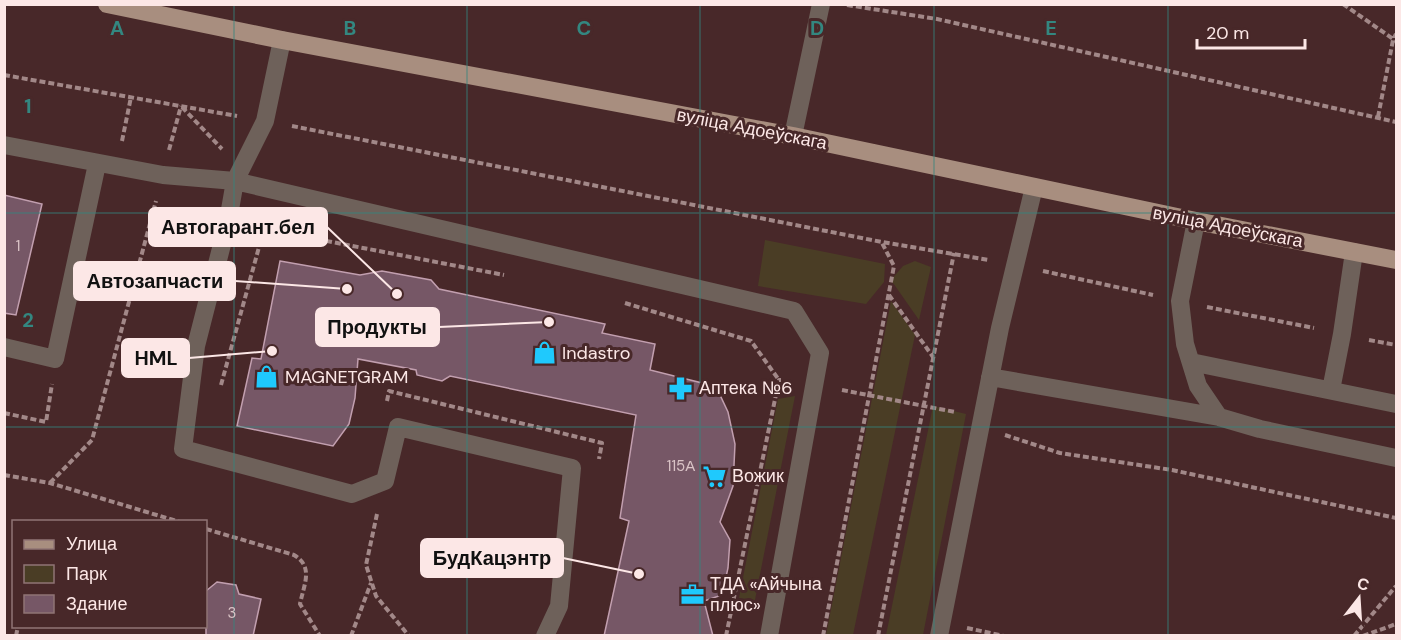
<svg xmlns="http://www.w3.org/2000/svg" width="1401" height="640" font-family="'DM Sans',sans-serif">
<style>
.green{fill:#4a3d25}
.building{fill:#765766;stroke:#c29faf;stroke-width:1.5}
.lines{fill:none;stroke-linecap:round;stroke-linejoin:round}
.path{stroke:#a28888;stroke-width:4;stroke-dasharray:6 3;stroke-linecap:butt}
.minor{stroke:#6e615a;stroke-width:18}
.major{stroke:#a88e7f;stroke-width:18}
.grid{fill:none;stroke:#338780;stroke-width:1.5;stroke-opacity:0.55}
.labels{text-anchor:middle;stroke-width:6;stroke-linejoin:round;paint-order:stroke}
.number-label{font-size:15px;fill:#dac3c6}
.street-label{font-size:18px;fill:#fce7e6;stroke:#482829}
.poi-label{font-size:18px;fill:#fce7e6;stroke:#482829;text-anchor:start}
.grid-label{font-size:20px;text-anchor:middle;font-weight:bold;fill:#338780;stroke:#482829;stroke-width:6;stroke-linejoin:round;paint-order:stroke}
.leader{fill:none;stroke:#fce7e6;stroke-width:2}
.callout-dot{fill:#fce7e6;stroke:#482829;stroke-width:2}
.callout{fill:#fce7e6;stroke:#fce7e6;stroke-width:2}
.callout-label{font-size:20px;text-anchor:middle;font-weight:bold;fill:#111}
</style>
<rect width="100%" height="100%" fill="#482829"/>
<path class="green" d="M765,240L885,264L884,282L866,304L758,286Z
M915,261L931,267L919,320L891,280L903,266Z
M891,301L915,335L853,635H826Z
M795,396L755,600L739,598L778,399Z
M933,406L966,414L923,635H886Z"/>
<path class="building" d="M4,195L42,204L16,315L4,313Z
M280,261L360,275L382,271L431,280L439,289L605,324L602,333L655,344L650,370L706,384L710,391L719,393L728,412L735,444L733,486L720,522L730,540L728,568L722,595L704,601L713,636H604L629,521L620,518L636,415L450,376L442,381L417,375L416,370L358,359L355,398L349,424L333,446L237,426L252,358L261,359Z
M217,582L236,585L239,594L261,599L253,636H206V591Z"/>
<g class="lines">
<path class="path" d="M1343,4L1396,41
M847,5L937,19L1396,122
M4,75L237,116
M182,107L222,149
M1378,117L1393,40L1396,34
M292,126L882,242L989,260
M122,141L131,97
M169,150L181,106
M1043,271L1153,295
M889,295L933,357
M625,303L751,341L779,380
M1207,307L1314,328
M1369,340L1396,345
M221,385L264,229L504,275
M842,390L955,412
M387,401L389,391L602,443L599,459
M4,413L46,422L52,384
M1005,435L1060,453L1172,470L1396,518
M4,475L50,483L180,522
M50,483L92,440L156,201
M377,514L366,565L376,596L409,636
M206,529L294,555C314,567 304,584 300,604L320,636
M967,628L1004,636
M16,636L18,626
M351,636L371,583
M726,636L779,380H781
M823,636L894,266L882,243
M878,636L954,253
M1354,636L1396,586
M1363,636L1396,624"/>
<path class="minor" d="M282,40L265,121L235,181L228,221L196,346L183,449L352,494L385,481L398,427L572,468L559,606L545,636
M793,136L821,4
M4,145L163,175L235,181L794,311L820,353L769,636
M1196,221L1180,301L1185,344L1198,386L1219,417L1260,429L1396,458
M4,347L55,359L97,164
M1191,362L1396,404
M990,377L1219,417
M1331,390L1342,334L1354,252
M939,636L1000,328L1034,187"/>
<path class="major" d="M107,4L282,40L793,136L1196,221L1396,260"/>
</g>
<path class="grid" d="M234,4V636M467,4V636M700,4V636M934,4V636M1168,4V636M4,213H1396M4,427H1396"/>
<defs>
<symbol id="shop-bare" viewBox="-9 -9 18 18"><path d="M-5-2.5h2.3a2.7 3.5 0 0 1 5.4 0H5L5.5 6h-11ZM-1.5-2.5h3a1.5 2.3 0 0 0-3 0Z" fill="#1fc9fd" stroke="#482829" stroke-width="2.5" paint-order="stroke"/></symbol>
<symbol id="pharmacy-bare" viewBox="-9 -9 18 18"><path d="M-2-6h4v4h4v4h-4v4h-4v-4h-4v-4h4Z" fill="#1fc9fd" stroke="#482829" stroke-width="2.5" paint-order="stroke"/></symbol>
<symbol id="supermarket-bare" viewBox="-9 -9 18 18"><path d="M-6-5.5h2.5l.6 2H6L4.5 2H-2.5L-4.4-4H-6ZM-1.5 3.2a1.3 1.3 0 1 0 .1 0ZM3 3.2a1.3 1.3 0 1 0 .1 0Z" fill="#1fc9fd" stroke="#482829" stroke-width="2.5" paint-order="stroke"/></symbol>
<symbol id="office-bare" viewBox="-9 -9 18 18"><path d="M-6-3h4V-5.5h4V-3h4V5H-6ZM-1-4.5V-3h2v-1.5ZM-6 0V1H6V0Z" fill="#1fc9fd" stroke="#482829" stroke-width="2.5" paint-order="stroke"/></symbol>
</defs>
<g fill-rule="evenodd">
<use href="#shop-bare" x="528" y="336" width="33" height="33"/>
<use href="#shop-bare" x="250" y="360" width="33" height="33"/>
<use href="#pharmacy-bare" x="664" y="372" width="33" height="33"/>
<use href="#supermarket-bare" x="698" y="460" width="33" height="33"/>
<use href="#office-bare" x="676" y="578" width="33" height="33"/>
</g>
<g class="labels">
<g class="number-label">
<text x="18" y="251">1</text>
<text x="681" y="471">115А</text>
<text x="232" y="618">3</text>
</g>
<g class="street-label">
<text transform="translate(752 129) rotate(11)" y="6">вуліца Адоеўскага</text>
<text transform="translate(1228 227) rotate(11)" y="6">вуліца Адоеўскага</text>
</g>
<g class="poi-label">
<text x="562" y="359">Indastro</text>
<text x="285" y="383">MAGNETGRAM</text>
<text x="699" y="394">Аптека №6</text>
<text x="732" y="482">Вожик</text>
<text x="710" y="590">ТДА «Айчына<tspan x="710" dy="21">плюс»</tspan></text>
</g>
</g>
<g class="grid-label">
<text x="117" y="35">A</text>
<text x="350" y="35">B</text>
<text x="584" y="35">C</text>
<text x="817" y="35">D</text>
<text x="1051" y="35">E</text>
<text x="28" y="113">1</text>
<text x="28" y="327">2</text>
</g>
<path class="leader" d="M397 294L327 227M347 289L235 281M549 322L439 327M272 351L189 358M639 574L563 558"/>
<g class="callout-dot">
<circle cx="397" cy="294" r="6"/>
<circle cx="347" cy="289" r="6"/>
<circle cx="549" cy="322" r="6"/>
<circle cx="272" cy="351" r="6"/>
<circle cx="639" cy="574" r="6"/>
</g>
<g class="callout">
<rect x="149" y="208" width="178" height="38" rx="6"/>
<rect x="74" y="262" width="161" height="38" rx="6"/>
<rect x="316" y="308" width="123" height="38" rx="6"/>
<rect x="122" y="339" width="67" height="38" rx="6"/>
<rect x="421" y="539" width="142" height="38" rx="6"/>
</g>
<g class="callout-label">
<text x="238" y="234">Автогарант.бел</text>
<text x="155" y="288">Автозапчасти</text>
<text x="377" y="334">Продукты</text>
<text x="156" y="365">HML</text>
<text x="492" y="565">БудКацэнтр</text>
</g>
<rect width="1401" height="640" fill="none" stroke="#fce7e6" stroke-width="12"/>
<rect x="12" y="520" width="195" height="108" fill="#482829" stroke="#907475" stroke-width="1.5"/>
<rect x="24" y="540" width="30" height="9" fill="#a88e7f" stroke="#907475" stroke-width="1.5"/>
<text x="66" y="550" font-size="18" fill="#fce7e6">Улица</text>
<rect x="24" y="565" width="30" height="18" fill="#4a3d25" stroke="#907475" stroke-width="1.5"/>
<text x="66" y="580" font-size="18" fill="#fce7e6">Парк</text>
<rect x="24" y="595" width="30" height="18" fill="#765766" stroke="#907475" stroke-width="1.5"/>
<text x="66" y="610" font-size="18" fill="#fce7e6">Здание</text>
<g transform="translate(1359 598) rotate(17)" stroke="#482829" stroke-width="4.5" paint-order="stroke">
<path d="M0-4.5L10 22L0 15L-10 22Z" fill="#fce7e6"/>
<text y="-9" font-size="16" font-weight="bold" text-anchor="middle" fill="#fce7e6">С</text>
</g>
<path d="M1197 39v9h108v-9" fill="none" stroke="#fce7e6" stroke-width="3"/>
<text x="1206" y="39" font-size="18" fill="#fce7e6" stroke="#482829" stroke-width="4.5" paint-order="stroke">20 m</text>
</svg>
